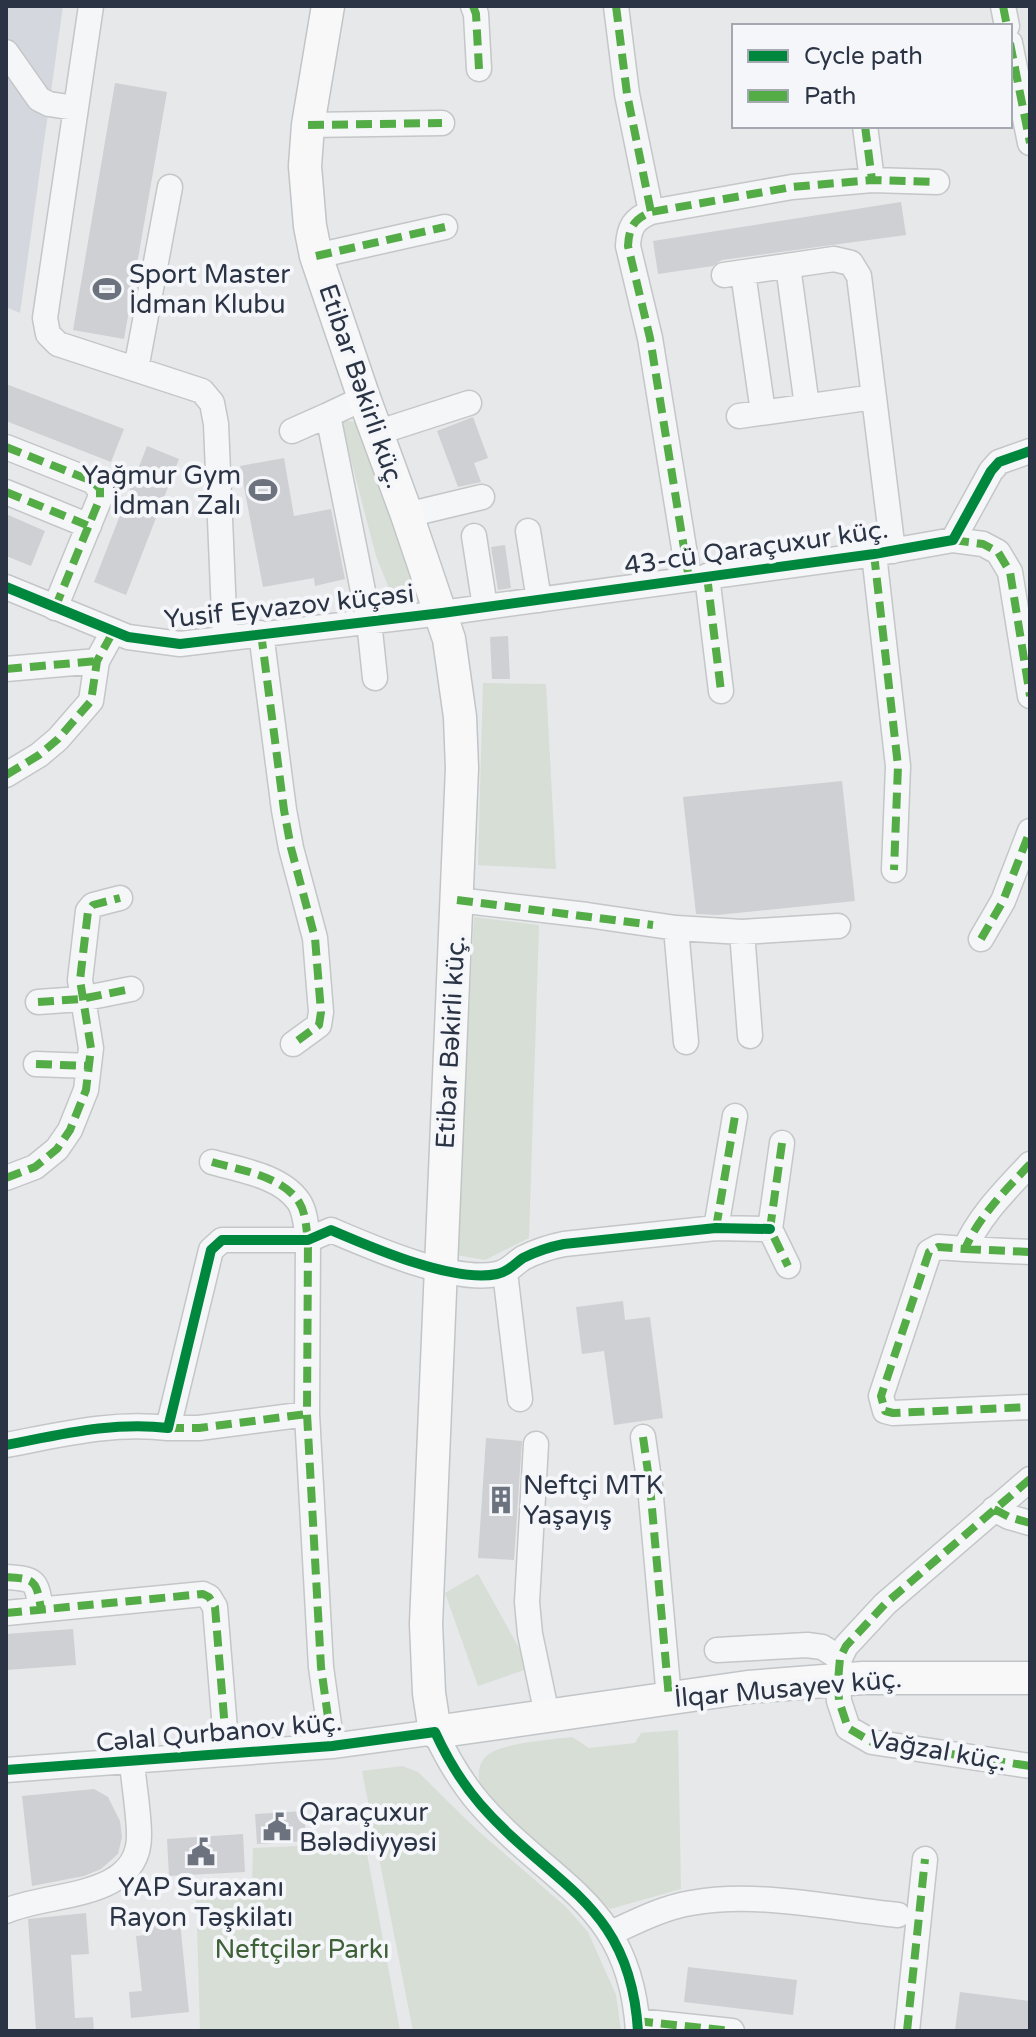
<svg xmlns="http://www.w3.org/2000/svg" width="1036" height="2037" font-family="'Varela Round',sans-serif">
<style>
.built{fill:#d4d7dd}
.green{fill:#d6ded6}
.building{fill:#ced0d3}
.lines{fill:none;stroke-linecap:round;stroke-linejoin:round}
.minor-casing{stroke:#c4c6c8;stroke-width:27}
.major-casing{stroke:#c2c5c8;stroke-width:35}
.minor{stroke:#f5f6f7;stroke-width:24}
.major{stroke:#f8f8f8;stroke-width:32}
.quiet{stroke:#54ac47;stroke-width:8;stroke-dasharray:16 8;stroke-linecap:butt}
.cycleway-casing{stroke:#f4f6f9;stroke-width:15}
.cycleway{stroke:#00873e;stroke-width:10}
.labels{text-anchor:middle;stroke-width:8;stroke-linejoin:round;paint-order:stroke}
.poi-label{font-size:26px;fill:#2b3445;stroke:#f4f6f9;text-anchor:start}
.street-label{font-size:26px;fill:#2b3445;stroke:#f4f6f9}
.park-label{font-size:26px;fill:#3f6138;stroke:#f4f6f9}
</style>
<rect width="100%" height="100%" fill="#e6e8ea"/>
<path class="built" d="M6,6H63L20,313L6,307Z"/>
<path class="green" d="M348,421L355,422L362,428L410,565L411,580L407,589L392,596L376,556L341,422Z
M483,683L546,684L556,869L478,865Z
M474,917L539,925L529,1238L485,1260L456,1255Z
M478,1574L530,1668L478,1686L445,1593Z
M678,1730L681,1889L610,1909C585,1884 559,1862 532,1839C516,1826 494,1812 483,1793C477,1781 476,1763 489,1754C507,1742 550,1740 572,1737L589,1748L635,1743L641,1733Z
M402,1766L418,1772L476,1829L566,1907L588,1932L616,1995L621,2031H413L362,1771Z
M365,1843L400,2031H200L196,1888L252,1886L253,1848Z"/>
<path class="building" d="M115,83L167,92L124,339L73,330Z
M901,202L906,235L722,260L713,266L658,274L653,241Z
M6,384L124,429L111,462L6,421Z
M473,417L488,458L474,463L481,482L458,487L437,431Z
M147,446L179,459L126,595L94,582Z
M284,458L294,516L331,509L345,579L315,586L314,578L263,587L240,466Z
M6,514L45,531L31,566L6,556Z
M505,545L511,588L498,590L491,547Z
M508,636L510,679H492L490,637Z
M842,781L855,901L717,915L696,914L683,797Z
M623,1301L625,1320L650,1317L663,1418L614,1425L604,1351L582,1354L576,1307Z
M486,1438L522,1441L514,1560L478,1558Z
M73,1629L76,1665L6,1670V1634Z
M94,1789L108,1797L120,1821L122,1837L118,1854L101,1869L84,1876L32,1886L22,1796Z
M304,1811L306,1841L257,1844L255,1814Z
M243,1834L245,1872L169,1876L167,1839Z
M179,1912L189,2012L131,2018L129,1992L142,1991L136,1936L146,1935L144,1915Z
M86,1913L89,1954L71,1955L75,2018L93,2017L94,2031H36L28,1919Z
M688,1967L797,1980L793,2015L684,2002Z
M960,1992L1030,2001V2031L955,2030Z"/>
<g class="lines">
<defs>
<path id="minor" d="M91,6L45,318L48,334L58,344L202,391L212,403L216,424L225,638
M473,6L476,14L479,69
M616,6L627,94L651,212
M1003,6L1007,26
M1010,43L1030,143
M6,52L39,99L49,104L75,108
M308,125L442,123
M865,126L872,180
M316,256L445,227
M788,266L807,406
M743,273L763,412
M724,275L834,259L851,263L859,276L893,551
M136,369L170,187
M364,398L328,415L369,621L375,678
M739,416L874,397
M292,431L328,415
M376,433L469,403
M6,447L92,481L100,489V498L55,608
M6,492L89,526
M407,515L482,497
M528,531L539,600
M474,536L485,607
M953,540L983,544L998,552L1010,572L1030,696
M874,554L898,766L894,870
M707,576L721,691
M689,579L650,338L628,246C629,227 634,219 651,212L792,187L872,180L937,182
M6,587L128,637L180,644L442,613L874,554L953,540L991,471L999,462L1030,451
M261,633L284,810L291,848L315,938L321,1012L319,1025L293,1044
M6,669L97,661
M6,775L39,755L58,739L91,701L97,661L113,632
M457,900L587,915L676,928L742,932L838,926
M676,928L686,1042
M742,932L750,1036
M981,939L1003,901L1030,831
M38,1002L81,999L131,989
M36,1064L89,1066
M782,1143L770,1229L788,1266
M212,1162C240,1170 282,1176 299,1202C306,1213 306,1228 308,1240L307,1414L321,1667L332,1746
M1030,1164C1005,1191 979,1216 965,1249L938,1247L929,1252L881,1396L885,1411L893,1413L1030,1407
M6,1178L35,1167L57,1149L70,1130L86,1090L91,1048L80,980L88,911L93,905L120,898
M716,1228L735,1116
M965,1249L1030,1252
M505,1272L520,1399
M168,1428H199L307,1414
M643,1437L650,1486L669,1698
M536,1444L527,1602L530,1634L547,1715
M6,1445C59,1435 114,1421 168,1428L211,1250L222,1240H308L331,1230C373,1248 453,1283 497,1274C508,1272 514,1264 523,1258C537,1251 549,1247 564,1244L716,1228L770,1229
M1030,1479L885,1604L846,1646L840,1658L838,1681L839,1701L848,1728L872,1742L1030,1766
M994,1509L1009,1517L1030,1523
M6,1577C36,1579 36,1580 41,1609
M6,1613L203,1594L209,1597L215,1607L227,1754
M717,1650L807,1645L822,1647L840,1658
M6,1770L332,1746L435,1732C447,1758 461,1782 480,1804C552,1887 630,1902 638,2031
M6,1911C48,1892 139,1900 139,1836C139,1812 134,1787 132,1762
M611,1933C637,1921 662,1908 691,1903C758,1891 831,1908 898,1915
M637,2021L732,2031
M907,2031L925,1859"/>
<path id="major" d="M328,6L308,125L305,166L310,226L316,256L364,398L407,515L449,639L460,717L462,768L426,1624L429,1693L435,1732L748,1687L863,1678H1030"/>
</defs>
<use href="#minor" class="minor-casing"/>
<use href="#major" class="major-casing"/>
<use href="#minor" class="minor"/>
<use href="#major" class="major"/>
<path class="quiet" d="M473,6L476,14L479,69
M616,6L627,94L651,212
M1003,6L1007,26
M1010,43L1030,143
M308,125L442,123
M865,126L872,180
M316,256L445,227
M6,447L92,481L100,489V498L55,608
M6,492L89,526
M953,540L983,544L998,552L1010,572L1030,696
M874,554L898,766L894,870
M707,576L721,691
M689,579L650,338L628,246C629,227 634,219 651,212L792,187L872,180L937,182
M261,633L284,810L291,848L315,938L321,1012L319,1025L293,1044
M6,669L97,661
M6,775L39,755L58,739L91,701L97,661L113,632
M457,900L653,925
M981,939L1003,901L1030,831
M38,1002L81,999L131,989
M36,1064L89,1066
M782,1143L770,1229L788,1266
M212,1162C240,1170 282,1176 299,1202C306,1213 306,1228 308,1240L307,1414L321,1667L332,1746
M1030,1164C1005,1191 979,1216 965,1249L938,1247L929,1252L881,1396L885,1411L893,1413L1030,1407
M6,1178L35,1167L57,1149L70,1130L86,1090L91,1048L80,980L88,911L93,905L120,898
M716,1228L735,1116
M965,1249L1030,1252
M168,1428H199L307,1414
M643,1437L650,1486L669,1698
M1030,1479L885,1604L846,1646L840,1658L838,1681L839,1701L848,1728L872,1742L1030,1766
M994,1509L1009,1517L1030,1523
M6,1577C36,1579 36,1580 41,1609
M6,1613L203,1594L209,1597L215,1607L227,1754
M637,2021L732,2031
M907,2031L925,1859"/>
<defs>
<path id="cycleway" d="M6,587L128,637L180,644L442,613L874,554L953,540L991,471L999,462L1030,451
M6,1445C59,1435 114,1421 168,1428L211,1250L222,1240H308L331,1230C373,1248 453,1283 497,1274C508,1272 514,1264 523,1258C537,1251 549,1247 564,1244L716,1228L770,1229
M6,1770L332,1746L435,1732C447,1758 461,1782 480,1804C552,1887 630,1902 638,2031"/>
</defs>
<use href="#cycleway" class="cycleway-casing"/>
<use href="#cycleway" class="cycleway"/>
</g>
<defs>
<symbol id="stadium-bare" viewBox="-9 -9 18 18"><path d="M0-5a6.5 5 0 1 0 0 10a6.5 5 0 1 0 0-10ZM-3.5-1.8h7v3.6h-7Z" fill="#6c737f" stroke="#f4f6f9" stroke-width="2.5" paint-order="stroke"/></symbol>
<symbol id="building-bare" viewBox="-9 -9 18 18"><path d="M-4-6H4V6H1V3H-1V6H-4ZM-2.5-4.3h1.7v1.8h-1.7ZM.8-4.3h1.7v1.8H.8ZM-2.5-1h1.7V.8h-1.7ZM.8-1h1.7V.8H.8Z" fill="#6c737f" stroke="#f4f6f9" stroke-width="2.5" paint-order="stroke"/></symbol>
<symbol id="civic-bare" viewBox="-9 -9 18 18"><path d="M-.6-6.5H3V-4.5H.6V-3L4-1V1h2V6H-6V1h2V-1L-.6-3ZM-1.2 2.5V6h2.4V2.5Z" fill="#6c737f" stroke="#f4f6f9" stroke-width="2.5" paint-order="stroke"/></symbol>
</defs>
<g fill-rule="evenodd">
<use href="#stadium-bare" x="87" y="269" width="40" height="40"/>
<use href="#stadium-bare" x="243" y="470" width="40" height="40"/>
<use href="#building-bare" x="481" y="1480" width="40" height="40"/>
<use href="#civic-bare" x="257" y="1807" width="40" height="40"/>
<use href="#civic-bare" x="181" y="1832" width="40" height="40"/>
</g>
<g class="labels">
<g class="poi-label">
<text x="129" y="283">Sport Master<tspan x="129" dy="30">İdman Klubu</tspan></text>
<text x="241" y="484" text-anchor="end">Yağmur Gym<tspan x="241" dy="30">İdman Zalı</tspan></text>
<text x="523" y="1494">Neftçi MTK<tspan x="523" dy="30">Yaşayış</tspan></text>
<text x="299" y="1821">Qaraçuxur<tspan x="299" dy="30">Bələdiyyəsi</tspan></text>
<text x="201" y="1896" text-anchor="middle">YAP Suraxanı<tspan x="201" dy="30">Rayon Təşkilatı</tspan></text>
</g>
<g class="street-label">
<text transform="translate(362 386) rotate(71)" y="9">Etibar Bəkirli küç.</text>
<text transform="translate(756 547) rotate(-8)" y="9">43-cü Qaraçuxur küç.</text>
<text transform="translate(289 606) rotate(-6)" y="9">Yusif Eyvazov küçəsi</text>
<text transform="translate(450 1042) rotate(-87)" y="9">Etibar Bəkirli küç.</text>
<text transform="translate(788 1688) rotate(-5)" y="9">İlqar Musayev küç.</text>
<text transform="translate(219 1732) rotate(-5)" y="9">Cəlal Qurbanov küç.</text>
<text transform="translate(938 1750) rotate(10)" y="9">Vağzal küç.</text>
</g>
<g class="park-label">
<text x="302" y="1958">Neftçilər Parkı</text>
</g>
</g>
<rect width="1036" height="2037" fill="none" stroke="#2b3445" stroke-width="16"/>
<rect x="732" y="24" width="280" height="104" fill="#f4f6f9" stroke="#a4a8b1" stroke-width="2"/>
<rect x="748" y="50" width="40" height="12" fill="#00873e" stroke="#a4a8b1" stroke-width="2"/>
<text x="804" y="64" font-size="24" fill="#2b3445">Cycle path</text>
<rect x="748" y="90" width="40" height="12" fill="#54ac47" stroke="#a4a8b1" stroke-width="2"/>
<text x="804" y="104" font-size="24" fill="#2b3445">Path</text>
</svg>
